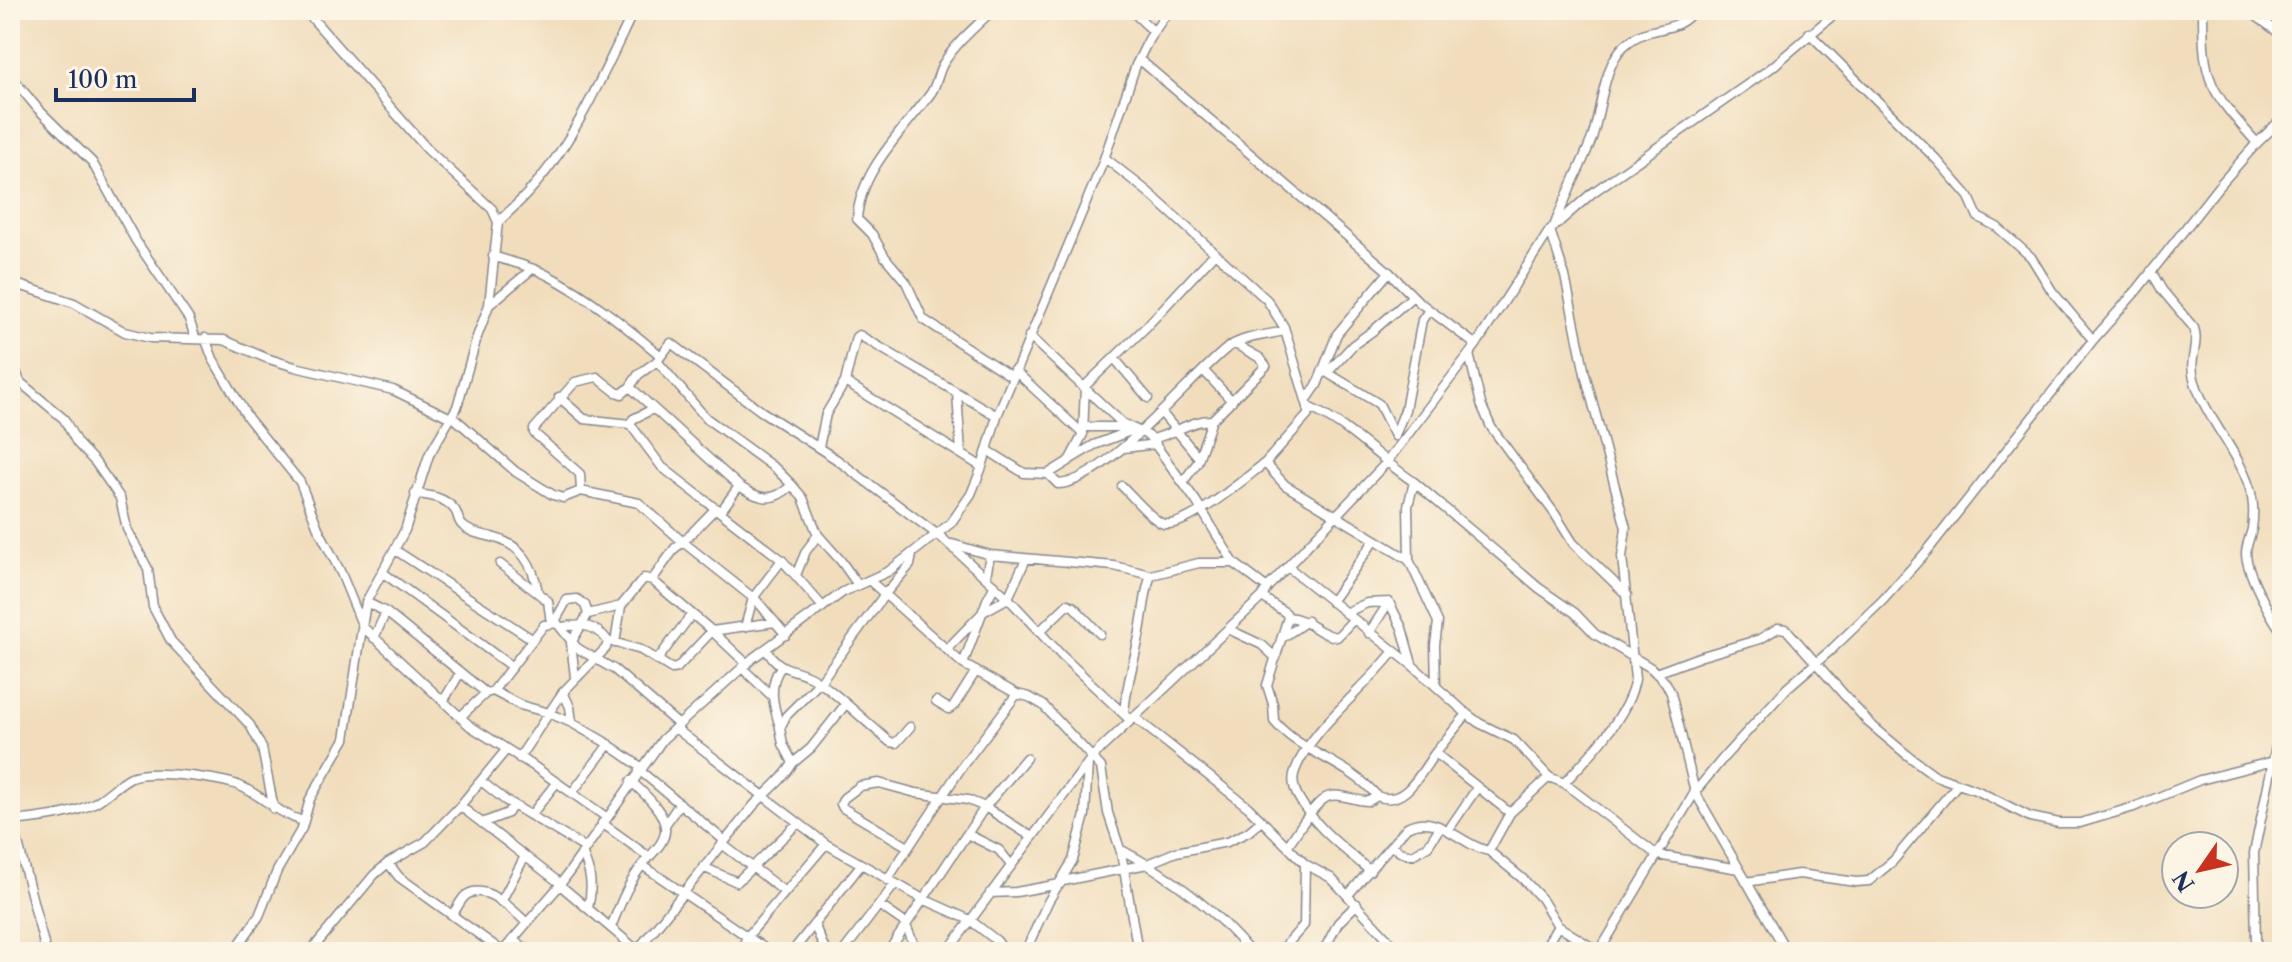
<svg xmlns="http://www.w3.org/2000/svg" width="2292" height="962" font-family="'Libre Caslon Text',serif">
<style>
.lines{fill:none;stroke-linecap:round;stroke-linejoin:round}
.street-casing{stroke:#86868d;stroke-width:11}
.street{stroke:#fff;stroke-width:8}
</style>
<rect width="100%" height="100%" fill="#fcf5e5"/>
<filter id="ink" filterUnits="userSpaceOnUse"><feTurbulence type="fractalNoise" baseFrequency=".0125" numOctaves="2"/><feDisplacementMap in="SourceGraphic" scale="16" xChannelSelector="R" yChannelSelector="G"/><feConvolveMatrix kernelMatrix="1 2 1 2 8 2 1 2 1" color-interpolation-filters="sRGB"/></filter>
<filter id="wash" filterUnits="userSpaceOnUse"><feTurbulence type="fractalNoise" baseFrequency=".006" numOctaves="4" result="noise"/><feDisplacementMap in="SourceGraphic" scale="32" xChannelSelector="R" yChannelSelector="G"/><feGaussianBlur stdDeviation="1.8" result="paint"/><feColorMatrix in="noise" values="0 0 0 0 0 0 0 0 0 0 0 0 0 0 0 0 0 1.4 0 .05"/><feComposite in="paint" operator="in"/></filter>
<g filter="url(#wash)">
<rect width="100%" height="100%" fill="#f1ddbc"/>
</g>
<g filter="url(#ink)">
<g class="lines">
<defs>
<path id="street" d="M993,10C975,27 956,43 943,64C938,73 937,84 931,93C904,130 860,170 857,219L872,234L885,257L906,282L923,319L1012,377
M1131,10L1154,32
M2203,10C2203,83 2209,89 2257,143
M2248,10L2282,35
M1809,33L1937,160L1969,197L1978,217L1997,227L2031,257L2052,291L2093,340
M1139,59L1389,272L1419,302L1476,345
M10,75L38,109L92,162L136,241L189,319L195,337
M1105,158L1148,192L1215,253
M498,222C510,211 522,200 533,187C576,139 606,68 634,10
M1555,224C1566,195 1581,167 1592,138C1601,112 1603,64 1625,45C1651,22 1676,36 1694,10
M1550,230L1565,276L1585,374L1626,528L1622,557L1635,679C1629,715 1589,757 1564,783
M493,256C510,262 531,266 547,275C589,296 625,326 661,356
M2151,271L2162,290L2194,328C2200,345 2187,360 2195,382C2207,420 2237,449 2249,486C2254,500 2254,515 2252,529C2250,537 2246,546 2246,553C2246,572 2271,617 2282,632
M10,282L74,303L125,332L150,338L224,340L266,358L295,367L393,390L451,418
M489,305L531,270
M1029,336L1122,423L1149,436L1196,501L1234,563L1267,588
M205,338L213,359L248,418L300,482L318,528L341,573L363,627L470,726L532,765L606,817
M1469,354L1481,404L1491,427L1555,514L1573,543L1627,595
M10,355L20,382L64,419L77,443L95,462L114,489L120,498L127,529L148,569L153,607L171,641L250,725L262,748L274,809
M1114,358L1148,398
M657,361L671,343L761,411L836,459L942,538L1008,598L1062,656L1130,720
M1014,370L1083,434
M1204,371L1232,401
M1326,372L1379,404L1395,436
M1328,372L1353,345L1374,330L1413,296
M845,382L982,467
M957,393L961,453
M559,397L584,419L630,424
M1306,401L1317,385L1337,334L1389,272
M1308,407C1348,424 1378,458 1414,482L1408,506L1409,560L1438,622L1435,645L1436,686
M653,409L633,419L630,424L662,467L782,560L823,607
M1161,412L1199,458
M452,416L516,472L553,495L563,498L581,491L639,503L683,542L716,508
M1084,427H1127
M1395,435L1405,410L1422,320L1429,310
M1152,439C1171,435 1194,419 1212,420
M819,447L826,414L845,382L856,337L859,335L997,416
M1124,448L1156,444
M987,450L1024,473L1048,474L1069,461L1083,434L1085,386L1146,327L1215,253L1267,300L1284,327L1308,407V415L1265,463L1285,485L1409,560
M1069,460L1094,445L1133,430
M1048,474L1058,484C1104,483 1189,379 1226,349C1240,337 1267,335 1285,331
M1183,482L1197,463L1212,420L1266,366L1260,358L1235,344
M1414,482L1539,588L1575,613L1595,634L1651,668L1666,683L1671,693L1695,792L1787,952
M792,485C773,503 760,500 739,486L630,387L638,375L657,361L706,418L776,469L792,485L803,498L818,535L841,561L858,585
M1122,486C1131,495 1154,522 1164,524C1189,527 1245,478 1265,463
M581,491L580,474L534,433V429L575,382L597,377L616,392L622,394L630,387
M415,494C429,495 445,497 455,510C459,516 457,521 463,526C472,534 482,534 492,537C522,545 533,564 538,592
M721,511L739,486
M952,544L990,555L1114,566L1151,575L1199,563H1234
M395,550L532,639
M500,564L548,601L551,623
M1288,567L1412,665L1467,714L1479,723L1514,740L1549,777L1564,783L1657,855L1739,869
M382,572L512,667
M796,575L806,551L818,535
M986,576L990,555
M652,580L675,548L683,542L757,601L786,635
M869,580L963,664L1017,694L1029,697L1043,705L1101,767L1108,813L1121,852L1138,952
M1262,597L1286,613L1288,617L1267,685L1273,704L1274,721C1299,752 1350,763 1377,796L1369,801C1356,802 1343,793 1330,796C1316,799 1297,833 1288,845
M366,602L386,612L486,693
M1331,602L1374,541
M1345,613L1367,603L1389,602L1402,628L1412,664
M588,614L621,606
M1288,617C1308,618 1318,635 1337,637L1353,620
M554,623L567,600L577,599L585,605L588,614L571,643L575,677
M745,627L753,598L782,560
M1228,629L1262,645L1276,658
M1039,632L1068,604L1074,607L1100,634
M1369,633L1389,602
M374,638L386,612
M1282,638L1307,621
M613,642L641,650L672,669L677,668L712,631L747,664
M615,643L621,606L644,578L652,580L712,631L775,622
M947,649L983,612L1008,598L1026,559
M766,650C785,676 794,665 818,681C843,699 866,722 890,742L896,743L910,727
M658,659L692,614
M963,664L987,600L995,585
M742,668L773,697
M1656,673L1699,657L1760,639L1778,628L1786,629L1869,723L1906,754L1936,776L1978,791L2030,817L2059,823H2080L2134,807L2200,780L2274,761L2282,762
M493,691L544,625L557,623L577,648L615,670L679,725
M563,692L570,707L572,723
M444,700L460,673
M936,701L949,709L954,706L976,671
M1124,714C1126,681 1138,652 1142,619C1145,603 1145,591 1151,575
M1467,714L1435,753L1510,813
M460,717L486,693L493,691L520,705L549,713L572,723L605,742L641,767
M1134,717L1248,807L1305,864L1331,878L1400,952
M780,727C774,708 767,685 781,667
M675,728L826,844L923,899L970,920L997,941L1005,952
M519,758L563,692L606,648L608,641C595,624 582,624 562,627
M793,763L811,748L845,705
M639,770L725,841
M481,781L505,800L585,848
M572,793L609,744
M1377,796C1405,808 1421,772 1435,753
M460,806L561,884
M10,812L46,952
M531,815L557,782
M13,821C41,818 70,816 96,802C108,795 119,783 131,777C150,769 220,778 240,786C263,796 278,814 303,821
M482,823L508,813L513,804
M602,823L649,857
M665,825L680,803
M1449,829L1477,788
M967,834L999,850L1011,865
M722,844L785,892
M1393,846L1400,852L1412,855L1428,846L1440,827
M908,847L843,808L841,804L844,798L860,786L879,783L916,793L968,800L985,807L1032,837
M1120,849C1169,875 1215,909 1250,952
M1489,851L1523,879L1541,898L1558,926L1599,952
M582,853C591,872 593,887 588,908
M388,863L399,877L502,951
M642,865L770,952
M703,867L737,882L798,823
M1370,871C1346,850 1316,828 1300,800C1295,792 1291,781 1295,771C1310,729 1366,688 1393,652
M887,880L963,765L1017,694
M1063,881L1147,864L1176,852L1227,842L1248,832L1261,821
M1746,882L1799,874L1856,882L1869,881L1893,861L1957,785
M560,885L638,951
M990,893L1016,892L1060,884
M1348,895L1407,827C1438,811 1461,846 1489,851L1510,813L1549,777
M501,902L525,856
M879,905L905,923L917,952
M453,914C456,909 460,902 464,897C483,879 514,911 527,923
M814,924L826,952
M611,927C620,905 628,883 643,864C651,854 667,842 665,827C663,809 643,793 631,781
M512,940L533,952
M234,952L259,916L277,871L302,828L310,799L345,739L366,602L405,530L429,455L457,407L477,337L489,305L498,222L492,209L428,150L305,10
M310,952L374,875L388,863L425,842L460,806L506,750
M502,952L560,885L663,739L753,658L843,592L889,571L951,523L971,494L982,467L997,416L1103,162L1136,65L1149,39L1169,10
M636,952L754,805C768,791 783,780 793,763L783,744L780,728L786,716L820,682L885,594L910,565L912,555
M740,952L747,937L826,844
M792,952L860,866
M843,952L895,884
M888,952L985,807L1026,758
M947,952L1093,756L1262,597L1267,588L1386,463L1476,345L1550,230L1592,193L1771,68L1839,10
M1025,952L1048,902L1073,860L1085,815L1088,763
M1280,952L1304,925L1305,864
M1323,952L1338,923L1357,904
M1542,952L1558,926
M1599,952L1695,792L1724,757L1787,688L1832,649L1883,600L1928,550L2093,340L2137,290L2218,187L2257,143L2282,119
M2253,952L2256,941L2254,853L2282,717"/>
</defs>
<use href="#street" class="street-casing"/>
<use href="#street" class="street"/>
</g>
</g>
<rect width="2292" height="962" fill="none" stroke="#fcf5e5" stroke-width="40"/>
<g transform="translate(2200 870) rotate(236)"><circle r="38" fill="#fcf5e5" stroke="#a2a6af" stroke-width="2"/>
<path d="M0-6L14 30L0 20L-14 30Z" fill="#c8321e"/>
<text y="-12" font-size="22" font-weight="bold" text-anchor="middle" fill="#1b2f5e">N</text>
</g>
<path d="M56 88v12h138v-12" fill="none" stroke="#1b2f5e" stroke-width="4"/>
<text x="68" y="88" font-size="24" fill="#1b2f5e" stroke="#fcf5e5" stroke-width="6" paint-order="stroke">100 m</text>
</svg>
